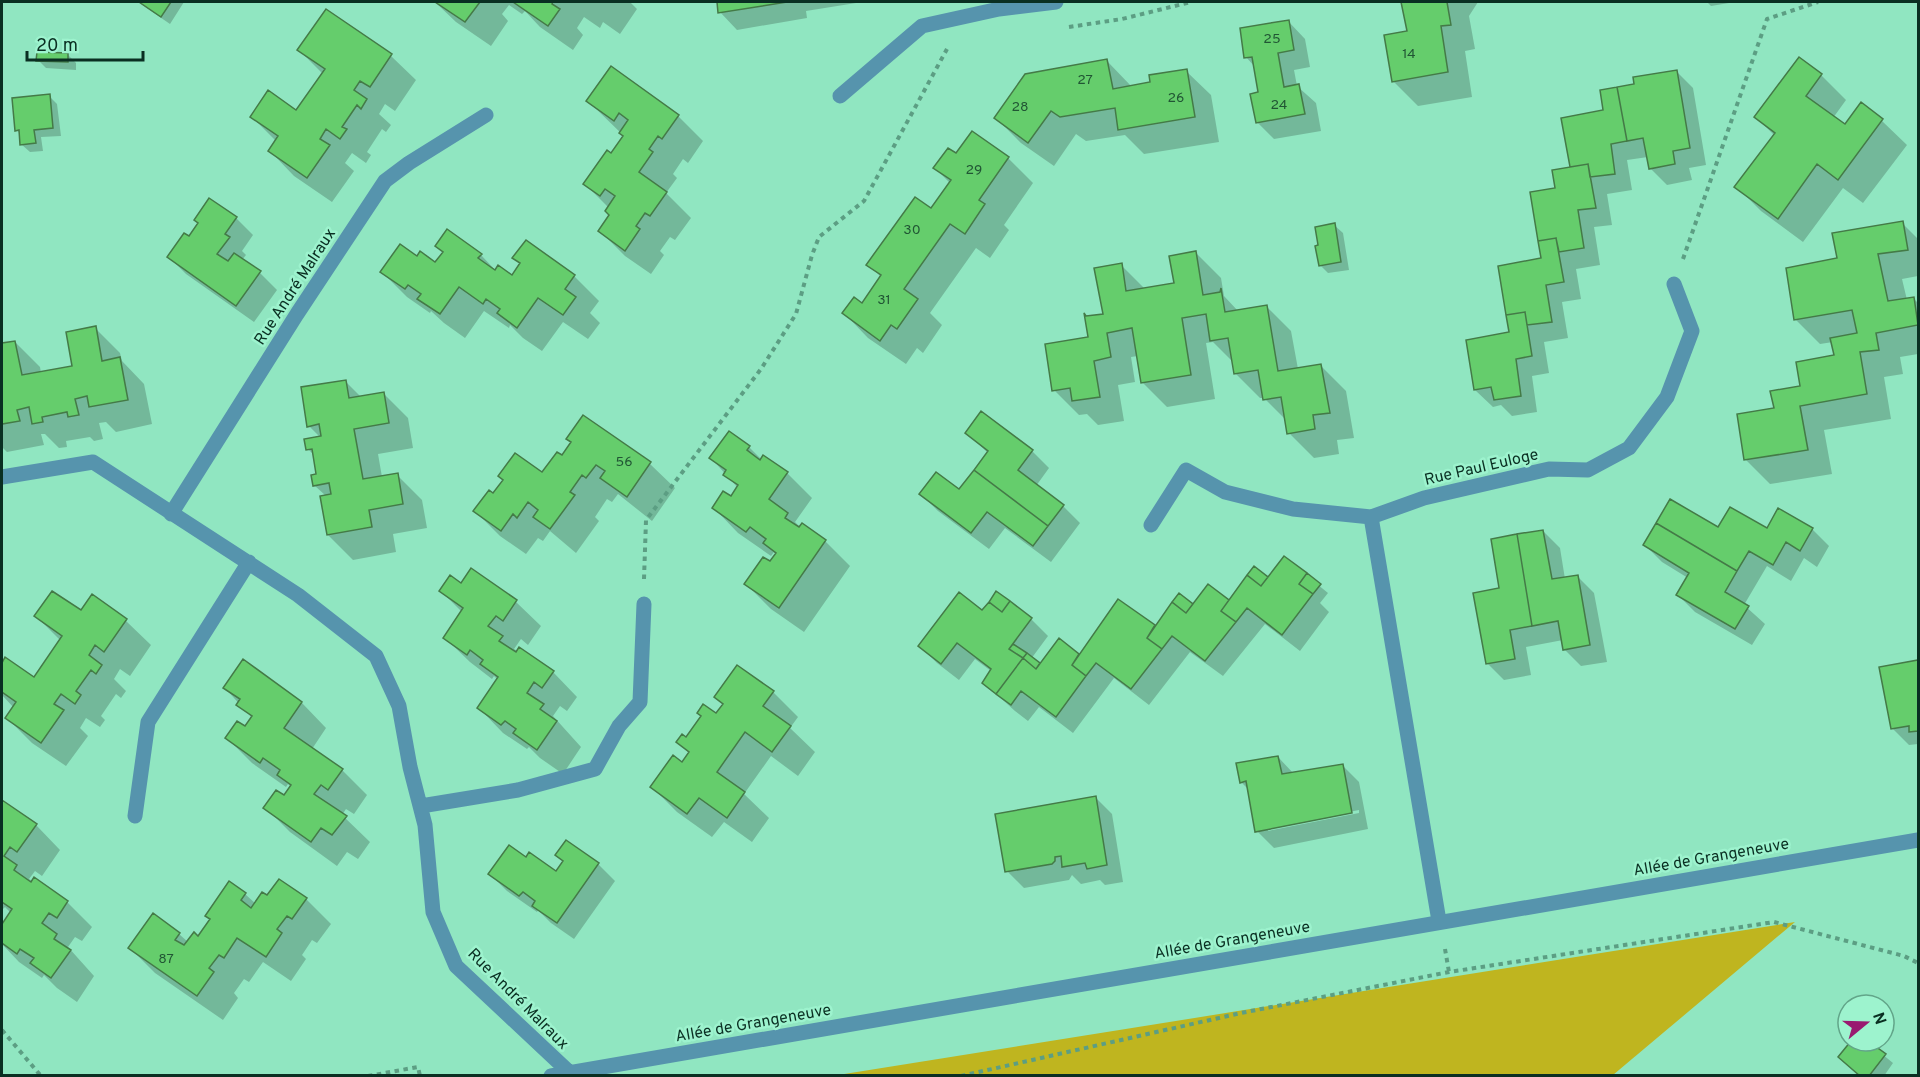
<svg xmlns="http://www.w3.org/2000/svg" width="1920" height="1077" font-family="Overpass,sans-serif">
<style>
.green{fill:#bfb51f}
.shadow{fill:#0003;fill-rule:evenodd}
.building{fill:#65cd6c;stroke:#447a47;stroke-width:1.5}
.lines{fill:none;stroke-linecap:round;stroke-linejoin:round}
.path{stroke:#5c9e83;stroke-width:4;stroke-dasharray:4.5 4.5;stroke-linecap:butt}
.street{stroke:#5694ad;stroke-width:15}
.labels{text-anchor:middle;stroke-width:5;stroke-linejoin:round;paint-order:stroke}
.number-label{font-size:14px;fill:#215634}
.street-label{font-size:16px;fill:#0a2f22;stroke:#9df3ce}
</style>
<rect width="100%" height="100%" fill="#90e6c1"/>
<path class="green" d="M1795,922L1613,1075H838Z"/>
<path class="shadow" d="M138,2H184L170,24Z
M435,2H630L637,9L620,34L603,22L600,28L584,17L577,28L583,35L573,50L540,27L525,11L522,14L509,5L502,14L508,21L491,46L456,22Z
M718,2H855L856,3L806,11L807,18L737,30L720,12Z
M1403,2H1478L1469,16L1475,49L1465,51L1472,97L1418,106L1393,81L1409,32Z
M1707,2H1735L1711,6Z
M1288,21L1305,39L1310,67L1294,70L1297,86L1316,103L1321,131L1274,139L1257,122L1259,94L1255,67L1246,57Z
M299,50L391,56L416,80L395,111L385,104L379,114L391,125L386,132L382,129L367,152L371,155L366,163L352,153L345,163L354,171L332,202L294,176L270,151L276,141L252,117L297,112L323,74Z
M68,55L76,63V70L46,68L38,60Z
M1107,61L1132,87L1152,83L1186,71L1211,95L1219,142L1144,154L1125,135L1086,141L1076,134L1054,166L1021,143L996,118Z
M1676,71L1693,88L1706,165L1689,168L1692,180L1667,185L1650,168L1648,157L1627,160L1632,190L1607,194L1612,225L1594,227L1600,265L1576,269L1581,299L1562,302L1568,338L1544,342L1549,373L1532,376L1537,412L1512,416L1501,405L1493,407L1475,390L1511,333L1543,259L1557,189L1571,169L1605,111L1636,86Z
M1821,75L1846,100L1833,118L1845,126L1861,104L1882,121L1907,145L1863,203L1843,188L1803,242L1761,211L1736,186L1775,136L1756,117Z
M49,96L57,104L61,136L41,137L43,151L30,152L21,144L20,134L17,130Z
M588,101L678,116L703,141L688,163L683,159L673,174L677,178L666,193L691,218L675,240L670,237L660,251L664,255L651,274L625,256L600,231L611,215L609,208L585,184L612,155L625,137Z
M972,133L1008,158L1033,183L1004,225L1009,230L990,258L976,248L930,313L942,325L923,353L917,348L906,364L868,338L844,313L862,305L881,277L868,264L931,210L950,183L935,168L957,155Z
M236,218L253,235L242,251L246,255L242,260L260,273L277,290L254,322L186,274L169,257L190,238Z
M1902,223L1918,239V276L1902,279L1907,300L1914,299L1918,303V354L1900,357L1903,374L1884,377L1891,419L1824,430L1832,474L1770,484L1745,459L1776,409L1836,356L1833,342L1820,344L1795,319L1839,260Z
M1334,225L1343,233L1349,270L1328,273L1320,265Z
M1196,253L1221,278L1224,296L1238,311L1266,306L1291,331L1298,369L1321,366L1346,391L1354,438L1337,440L1339,454L1314,458L1289,433L1287,421L1264,398H1260L1235,373L1233,362L1213,342L1206,343L1215,399L1167,407L1142,382L1138,356L1131,357L1135,382L1118,385L1124,421L1098,425L1087,414L1079,415L1054,390L1104,315L1121,265L1145,289L1176,284Z
M481,255L496,271L512,277L521,264L514,258L574,276L599,301L590,313L600,323L588,339L563,322L542,351L523,338L510,325L509,328L484,311L465,338L444,323L431,311L430,313L407,297L382,272L417,258L436,264Z
M95,328L120,353L122,361L144,384L152,424L116,432L106,422L99,423L103,439L94,441L90,437L66,441L67,447L59,448L45,434H41L44,445L7,452L2,447V345L15,342L40,367L41,373L74,367Z
M345,381L361,397L383,393L408,418L413,448L378,454L382,477L397,475L422,500L427,528L393,534L396,552L353,560L328,535L326,496L314,485L318,475L314,455L308,449L320,437L309,426Z
M967,433L1032,451L1049,468L1036,486L1063,506L1080,523L1051,562L1005,528L989,549L938,511L921,494L960,492L988,453Z
M749,447L762,460L787,473L812,498L795,522L800,527L825,541L850,566L804,632L771,609L746,584L771,564L776,555L774,552L771,556L738,533L714,508L731,498L738,488L711,458Z
M562,457L650,464L675,488L652,521L618,494L612,502L607,499L595,517L599,521L576,553L550,531L543,541L538,538L526,554L500,536L475,511L494,495L543,474Z
M1779,510L1812,529L1829,546L1817,567L1804,558L1791,581L1767,566L1744,605L1765,624L1752,645L1695,612L1678,595L1688,578L1662,562L1645,545L1719,529L1767,530Z
M1543,531L1560,548L1565,579L1577,576L1594,593L1607,662L1581,666L1564,649L1563,640L1526,647L1531,675L1504,680L1487,663L1501,589Z
M1285,558L1328,593L1320,603L1329,612L1300,651L1265,624L1223,676L1190,652L1149,705L1114,678L1073,733L1039,707L1028,721L1015,711L984,683L991,671L975,659L959,680L937,663L920,646L982,612L1012,605L1031,619L1048,636L1031,659L1040,666L1059,640L1079,656L1118,601L1155,627L1193,606L1229,602L1269,579Z
M471,570L516,602L541,626L528,645L521,639L514,649L553,672L577,697L567,711L560,706L553,716L581,747L563,774L540,758L529,747L527,749L503,733L479,708L498,680L494,676L492,679L470,662L445,638L462,612L441,591L462,585Z
M92,597L126,621L151,645L130,676L120,669L114,679L126,691L121,698L116,694L101,716L105,720L100,727L86,718L80,728L88,736L66,766L32,743L7,718L14,708L2,695V665L5,660L35,679L61,641L36,616L81,612Z
M243,661L302,703L326,728L312,749L342,770L367,795L354,814L346,809L342,815L370,842L358,859L347,852L337,866L290,832L265,807L284,797L291,787L288,784L286,787L252,763L227,738L245,728L252,718L225,688Z
M1918,661V744L1909,745L1892,728L1880,668Z
M773,692L798,717L790,728L815,752L798,776L771,756L744,794L769,818L752,842L724,822L712,837L677,812L652,787L683,764L690,754L678,742L686,739L717,716L724,705L716,697Z
M1278,757L1294,774L1342,765L1359,782L1368,829L1274,848L1257,831L1249,790L1241,782ZM1359,810V813L1268,831V828Z
M1095,797L1112,814L1123,882L1105,885L1100,880L1081,884L1072,875L1069,880L1024,888L1007,871Z
M2,802L36,825L60,850L42,876L35,871L29,879L67,902L92,927L82,941L75,937L68,947L94,976L77,1002L57,988L44,975L42,978L19,962L2,944V927L11,913L5,907L3,909L2,908Z
M526,859L556,873L598,864L615,881L574,939L551,923L538,910L537,912L507,891L490,874Z
M229,883L245,894L256,904L267,898L306,899L331,924L317,943L312,940L302,955L306,959L291,981L263,962L249,982L244,979L234,993L238,998L223,1020L155,973L130,948L179,934L188,942L199,938L211,920Z
M1865,1000L1871,1005H1861Z
M1884,1016L1889,1021L1884,1028Z
M1853,1041H1866L1893,1063L1884,1076H1860Z"/>
<path class="building" d="M139,2H171L161,17Z
M435,2H480L465,22Z
M513,2H553L552,4L560,9L548,26Z
M717,2H787L718,13Z
M1401,2H1447L1451,25L1441,26L1448,72L1392,82L1384,35L1407,31Z
M326,9L392,54L370,87L360,81L354,90L367,99L361,109L357,105L342,127L347,129L340,139L326,129L320,139L330,145L307,178L268,151L278,136L250,117L268,90L296,110L325,69L297,50Z
M1289,20L1294,50L1278,53L1284,87L1299,84L1305,114L1256,123L1250,94L1258,92L1252,57L1244,58L1240,28Z
M37,52L68,53V62L36,61Z
M1799,57L1822,74L1806,96L1845,124L1861,102L1883,119L1838,180L1817,164L1778,219L1734,187L1775,133L1754,117Z
M1107,59L1113,89L1150,82L1149,75L1187,69L1195,117L1118,130L1115,108L1060,117L1051,111L1028,143L994,118L1025,74Z
M611,66L679,115L662,139L658,136L649,149L653,152L639,172L667,192L650,216L645,213L636,226L640,229L625,251L598,231L609,215L605,211L615,196L605,189L600,196L583,184L607,150L611,153L623,136L619,133L628,120L619,113L614,121L586,101Z
M1677,70L1690,148L1673,151L1675,164L1649,169L1643,138L1627,141L1617,87L1634,84L1633,77Z
M1617,87L1627,141L1611,144L1615,174L1590,177L1588,164L1570,167L1561,118L1603,110L1600,90Z
M50,94L53,128L34,130L36,143L20,145L19,130L15,131L12,98Z
M972,131L1009,157L979,200L985,204L965,234L950,224L904,289L918,299L897,329L891,325L880,341L842,313L854,297L862,303L881,275L866,265L915,197L931,208L951,180L933,168L948,148L956,153Z
M1588,164L1596,208L1578,210L1584,248L1559,252L1556,238L1538,241L1530,192L1555,188L1552,170Z
M209,198L237,217L225,234L230,237L217,254L228,261L234,253L261,271L236,306L167,257L184,233L189,236L198,223L194,220Z
M1903,221L1908,250L1878,254L1888,301L1914,297L1918,325L1876,333L1879,350L1860,352L1867,394L1800,406L1808,450L1744,460L1737,414L1774,408L1770,391L1800,386L1796,362L1834,355L1830,338L1857,333L1852,310L1794,320L1786,268L1837,258L1832,233Z
M1335,223L1341,262L1319,266L1315,246L1318,245L1315,227Z
M447,229L482,254L478,258L495,270L498,265L512,275L520,263L512,258L526,240L575,275L565,289L576,297L563,315L538,298L517,328L497,313L500,309L486,299L483,304L459,287L440,314L417,299L421,294L408,285L405,289L380,272L400,244L417,256L420,251L435,262L443,252L435,246Z
M1556,238L1564,282L1546,285L1552,322L1527,325L1525,312L1506,315L1498,266L1541,258L1538,241Z
M1196,251L1203,295L1220,292L1221,288L1225,312L1267,305L1278,371L1321,364L1330,413L1313,415L1315,429L1287,434L1281,397L1263,400L1258,370L1234,374L1228,338L1210,341L1206,314L1182,318L1191,375L1141,383L1132,328L1107,333L1111,357L1094,361L1100,397L1072,401L1070,388L1052,391L1045,344L1088,337L1084,313L1086,316L1103,314L1094,268L1122,263L1126,291L1174,283L1169,256Z
M1525,312L1532,356L1516,359L1521,396L1494,400L1491,387L1474,390L1466,340L1509,332L1506,315Z
M96,326L102,361L120,357L128,400L89,407L87,396L75,399L79,415L68,417L67,412L42,417L43,422L32,424L29,407L17,410L20,421L2,424V343L15,341L22,375L72,366L66,332Z
M346,380L349,398L384,392L389,423L354,429L363,479L398,473L403,504L369,510L372,527L327,535L320,496L331,494L329,483L313,486L311,475L316,474L312,449L306,450L304,439L321,436L319,424L307,427L301,387Z
M981,411L1033,450L1018,470L1064,505L1048,526L974,470L988,451L965,433Z
M583,415L651,462L627,497L600,478L605,471L596,465L586,478L582,475L570,492L575,495L550,529L533,517L538,510L528,502L517,518L513,514L501,531L473,511L489,490L493,493L503,480L498,476L515,453L542,472L557,452L562,455L571,442L566,439Z
M729,431L750,446L747,450L760,460L763,455L788,472L769,499L788,513L785,518L799,527L802,523L826,540L779,608L744,584L763,557L770,561L776,553L763,543L766,539L750,527L746,532L712,508L723,491L731,496L738,485L723,475L726,470L709,458Z
M974,470L1048,526L1033,546L987,512L971,533L919,494L936,472L959,489Z
M1670,499L1718,527L1730,507L1767,528L1778,508L1813,528L1800,551L1786,542L1773,565L1749,551L1737,571L1656,523Z
M1656,523L1737,571L1725,592L1749,606L1735,629L1676,595L1689,573L1643,545Z
M1543,530L1552,579L1578,575L1590,645L1563,650L1558,621L1532,626L1517,534Z
M1517,534L1532,626L1510,630L1515,659L1486,664L1473,593L1499,588L1491,539Z
M1284,556L1307,573L1299,584L1313,594L1282,635L1247,608L1236,622L1221,611L1247,575L1261,586Z
M1254,566L1268,577L1261,586L1247,575Z
M471,568L517,600L503,621L496,616L488,626L503,636L499,641L516,652L519,647L554,671L542,688L534,682L527,693L544,704L540,709L557,721L537,750L513,733L516,729L505,721L501,725L477,708L498,677L480,664L483,660L470,650L467,655L443,638L463,608L439,591L450,575L461,583Z
M1307,573L1321,584L1313,594L1299,584Z
M1208,584L1229,600L1221,611L1236,622L1205,661L1172,636L1162,649L1147,638L1172,602L1186,613Z
M52,591L81,610L92,594L127,619L104,652L95,645L89,655L102,665L96,674L91,670L76,691L81,695L75,704L61,694L54,704L64,710L41,743L5,718L16,702L2,692V663L5,657L34,677L62,636L34,616Z
M996,591L1010,601L1002,612L989,602Z
M959,592L982,610L989,602L1002,612L1010,601L1032,618L1009,649L1023,658L996,694L982,683L991,669L957,643L941,664L918,646Z
M1179,593L1193,604L1186,613L1172,602Z
M1118,599L1155,625L1147,638L1162,649L1131,689L1096,663L1086,676L1072,665Z
M1059,638L1079,654L1072,665L1086,676L1056,717L1021,691L1011,705L996,694L1023,658L1036,669Z
M1013,644L1027,653L1023,658L1009,649Z
M1027,653L1040,663L1036,669L1023,658Z
M243,659L302,702L284,728L343,769L328,790L321,785L314,794L347,816L332,835L321,828L311,842L263,808L276,790L284,795L291,785L277,775L280,770L263,758L260,763L225,738L237,721L245,726L252,716L236,705L240,699L223,688Z
M1918,660V731L1909,732V726L1891,729L1879,667Z
M737,665L774,691L763,706L791,726L772,752L745,732L717,772L745,792L727,818L699,798L687,814L650,787L673,755L682,762L689,752L676,742L682,734L686,737L701,716L697,713L703,704L716,713L723,704L714,697Z
M1278,756L1282,774L1343,764L1352,813L1255,832L1246,781L1240,783L1236,763Z
M1096,796L1107,865L1087,869L1085,863L1062,867L1061,856L1055,857V861L1052,864L1005,872L995,814Z
M2,800L37,824L17,852L10,847L4,856L17,865L14,870L31,882L34,877L68,901L57,918L49,913L42,923L57,934L54,939L71,950L51,978L30,963L34,958L20,949L17,954L2,943V924L12,909L2,902Z
M566,840L599,863L557,923L532,906L535,901L523,892L519,896L488,874L509,845L526,857L529,852L556,871L563,861L555,855Z
M279,879L307,898L292,919L287,916L277,929L282,933L266,957L237,938L224,958L219,955L209,968L214,972L197,996L128,948L153,913L180,933L175,940L184,945L194,932L198,936L210,919L205,916L229,881L246,893L241,900L251,908L262,892L267,895Z
M1851,1041H1868L1886,1054L1869,1076H1860L1838,1057Z"/>
<g class="lines">
<path class="path" d="M1069,27L1122,19L1191,2
M1683,259L1767,19L1818,2
M644,579L646,520L761,369L796,314L812,255L819,237L864,201L947,49
M1445,949L1449,972
M2,1030L41,1076
M368,1076L418,1067L420,1076
M961,1076L1241,1013L1449,972L1774,922L1904,956L1918,963"/>
<path class="street" d="M840,96L922,26L999,9L1056,2
M2,477L93,462L298,595L376,656L399,706L410,767L425,825L433,912L456,966L569,1072
M171,514L297,314L385,181L409,163L486,115
M1371,517L1424,498L1549,469L1588,470L1629,448L1667,397L1692,331L1674,284
M1151,525L1186,470L1225,492L1293,509L1371,517L1439,921
M421,806L518,790L595,769L619,726L640,702L644,604
M135,816L148,722L249,562
M551,1076L1918,840"/>
</g>
<g class="labels">
<g class="number-label">
<text x="1272" y="43">25</text>
<text x="1409" y="58">14</text>
<text x="1085" y="84">27</text>
<text x="1176" y="102">26</text>
<text x="1279" y="109">24</text>
<text x="1020" y="111">28</text>
<text x="974" y="174">29</text>
<text x="912" y="234">30</text>
<text x="884" y="304">31</text>
<text x="624" y="466">56</text>
<text x="166" y="963">87</text>
</g>
<g class="street-label">
<text transform="translate(294 286) rotate(-57)" y="6">Rue André Malraux</text>
<text transform="translate(1481 466) rotate(-13)" y="6">Rue Paul Euloge</text>
<text transform="translate(1711 856) rotate(-10)" y="6">Allée de Grangeneuve</text>
<text transform="translate(1232 939) rotate(-10)" y="6">Allée de Grangeneuve</text>
<text transform="translate(519 998) rotate(45)" y="6">Rue André Malraux</text>
<text transform="translate(753 1022) rotate(-10)" y="6">Allée de Grangeneuve</text>
</g>
</g>
<rect width="1920" height="1077" fill="none" stroke="#0a2f22" stroke-width="6"/>
<g transform="translate(1866 1023) rotate(71)"><circle r="28" fill="#9df3ce" stroke="#62a589" stroke-width="1.5"/>
<path d="M0-4.5L10 22L0 15L-10 22Z" fill="#991a70"/>
<text y="-9" font-size="16" font-weight="bold" text-anchor="middle" fill="#0a2f22">N</text>
</g>
<path d="M27 51v9h116v-9" fill="none" stroke="#0a2f22" stroke-width="3"/>
<text x="36" y="51" font-size="18" fill="#0a2f22" stroke="#9df3ce" stroke-width="4.5" paint-order="stroke">20 m</text>
</svg>
